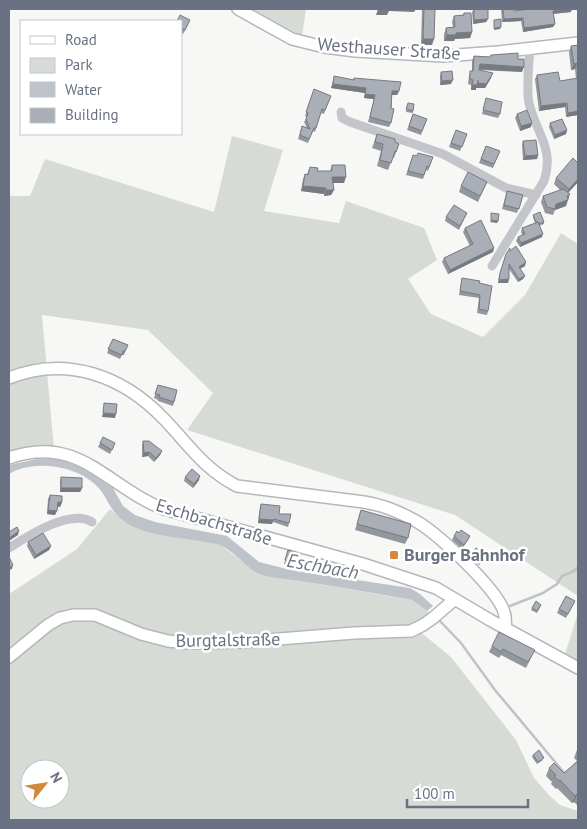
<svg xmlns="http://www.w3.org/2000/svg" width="587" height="829" font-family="'PT Sans',sans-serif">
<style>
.green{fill:#d6dcd5;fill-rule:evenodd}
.water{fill:#bec3ca}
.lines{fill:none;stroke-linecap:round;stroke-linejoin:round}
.stream{stroke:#bec3ca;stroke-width:2.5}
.major-casing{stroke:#b5b7bc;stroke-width:14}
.minor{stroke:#c4c5ca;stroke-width:9}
.major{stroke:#fff;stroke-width:11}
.wall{fill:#92969d}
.shaded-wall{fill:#777a80}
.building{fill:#aaaeb7;stroke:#777a80}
.poi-dot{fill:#d2893b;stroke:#fff;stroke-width:2}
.labels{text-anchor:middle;stroke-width:5;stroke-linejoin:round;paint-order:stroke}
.street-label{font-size:18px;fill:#6a7183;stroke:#fff}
.poi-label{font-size:18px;font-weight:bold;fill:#6a7183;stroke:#fff;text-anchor:start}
.water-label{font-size:19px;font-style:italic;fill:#6b7785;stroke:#fff}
</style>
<rect width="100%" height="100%" fill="#f7f8f5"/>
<path class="green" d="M251,9H306L302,36L275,23Z
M232,136L283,150L264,211L339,223L346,201L424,228L437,260L408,279L431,314L483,337L525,295L561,233L578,244V596L455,515L187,430L213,393L148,330L42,315L54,449L31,448L9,453V196H30L45,159L214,212Z
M110,509L125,522L148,531L219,544L260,574L412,600L427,611L433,618L417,629L451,657L516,740L534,778L549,795L560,805L578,811V820H9V594L77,549ZM30,769H60V799H30Z
M578,613V662L565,654Z"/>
<path class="water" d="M37,459H58L85,469L113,488L123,506L135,515L155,522L227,536L259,562L291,570L410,588L420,594L433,606L427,611L412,600C375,593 338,587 300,581C289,579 270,578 259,574C245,567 231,547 216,544C190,538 146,537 125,522C113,514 109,503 102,492C83,466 36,458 9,474V465Z"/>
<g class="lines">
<path class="stream" d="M510,606L543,593L557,584L562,576L574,571L578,567
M438,619L461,643L495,690L566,775"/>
<defs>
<path id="major" d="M238,9L292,39L324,47L355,51L443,56L498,52L578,43
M9,378C67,355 123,376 164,419C190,446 203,468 237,486L364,502C382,505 398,511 414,520C437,532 493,586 503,609C506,616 506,621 505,628
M9,458C79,433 108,488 164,509L363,564L436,588L490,620L578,668
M9,657L48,625L60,618L73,615H95L141,634L168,641L187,643L242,642L354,633L411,631L423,625L433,618L455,599"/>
</defs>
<use href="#major" class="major-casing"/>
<path class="minor" d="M341,112L342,118L350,122L443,154L506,188L536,195
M492,266L544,181C555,149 536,133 529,103C526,89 529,63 530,48
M9,548C28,536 71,508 92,522"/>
<use href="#major" class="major"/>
</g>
<path class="wall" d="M422,9H435L432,45H421Z
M474,9L488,19L486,22L473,24L472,12Z
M501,9H514V11L571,12L553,14L555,24L553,27L523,32L521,21L502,22Z
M464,13L472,32L470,38L455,39L454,41H444V34L446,28L453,27L452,22L454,16L463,15Z
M181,21L188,25L183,34L181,33Z
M578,45V115L566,117L565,107L539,111L535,79L537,75L560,81L576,79L575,69L571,70L569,52L571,46Z
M491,55L518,59L522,72L479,70L491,78L485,88H476V90H471V85L468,84L469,76L470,71H472V61L474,56L490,57Z
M441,72L451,84L440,85V76Z
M334,76L353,80L354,78L399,91L397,95H392L391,123L389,127L368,122L374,99L364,98L365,93L331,88Z
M314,89L331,96L324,114L321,113L315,132L313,131L308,143L298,139L302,126L307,128L304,122L307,117L305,116Z
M486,98L500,114L498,118L482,114Z
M408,103L413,111V113L406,112Z
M413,114L427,119L421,135L407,130Z
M517,114L531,127L520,131L515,118Z
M550,123L567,130L566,134L554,139L549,127Z
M456,130L467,134L460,151L449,147Z
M377,134L399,144L394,158L393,157L388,170L377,166L381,151L372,148Z
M523,141L538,155L537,159L523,160L522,145Z
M486,146L500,151L493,168L479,163Z
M413,155L417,156L433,157L428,171L426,170L423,179L406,175Z
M332,165L344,183H333L334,190L331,195L324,196V194L301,191L303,179L305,174H307L310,167L317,171H330Z
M556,178L578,182L568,193L566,206L555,210L553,215L545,213L541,202L543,196L560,190L554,184Z
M487,182L478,202L459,192L461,186Z
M507,191L523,195L517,213L502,209Z
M467,213L459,230L445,221L446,217Z
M533,215L544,222V224L539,226L542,237L520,247L516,241L518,237L522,235L521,232L522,228L535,223L533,217Z
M465,228L494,248L493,252L448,274L442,262L444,258L470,246L463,232Z
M510,251L525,266L520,269L525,276L523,279L518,282L509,269L508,283H498L499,276L506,254Z
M462,278L479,283L488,311L487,315L477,313L479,298L459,295Z
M113,339L128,345L124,355H122L120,359L107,353Z
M158,385L177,390L173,406L158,401V400L154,398Z
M143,441L162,451L160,455L154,462L148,456L142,457V445Z
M100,443H115L110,454L98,447Z
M61,477L82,488L80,492H60V481Z
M185,477L199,480L193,488L184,481Z
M50,495L62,502L60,507L57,506L55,515L47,514L48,499Z
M261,504L279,514L289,523L288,527L273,522L272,524L258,523L260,507Z
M361,510L408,538L405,544L355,530Z
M459,533L470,536L468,540L462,549L452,540L454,536Z
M28,542L51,546L49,550L34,559L27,546Z
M288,550L301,554L297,568L284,564Z
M472,553L483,560L479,565L470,557Z
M575,601L566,618L557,613L559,609Z
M541,605L537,613L531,610L532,608Z
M492,646L532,656L526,668L501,655L499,658L489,652Z
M578,748V803L577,805L574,802L572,803L557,788L556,789L551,784L552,782L546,776L549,768L564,773L577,761L574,758L577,750Z
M533,755L543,760L537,764L532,757Z"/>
<path class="shaded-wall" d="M378,9H416L414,12L389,11L387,15H376Z
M566,9H572L571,12L552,14L553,11Z
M523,18L521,21L502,22L504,19Z
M488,19L486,22L473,24L474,20Z
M555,24L553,27L523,32L524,28Z
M501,27L500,29L494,30V28Z
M472,32L470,38L455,39L454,41H444L447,35L456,33Z
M423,39H434L432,45H421Z
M577,63L575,69L571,70L574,64Z
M480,64L524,67L522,72L478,69Z
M493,73L491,78L485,88H476V90H471L472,85L478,83Z
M453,80L451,84L440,85L442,81Z
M333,84L366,88L365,93L331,88Z
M392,91H399L397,95H391Z
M365,94L375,95L374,99L364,98Z
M567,103L565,107L539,111L541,106Z
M578,111V115L566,117L568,113Z
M532,123L531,127L520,131L521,126Z
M567,130L566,134L554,139L555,135Z
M538,155L537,159L523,160L525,156Z
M332,177H346L344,183H330Z
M578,179V182L566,195L569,189Z
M303,186L326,188L324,194L301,191Z
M326,190H334L331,195L324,196Z
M570,194L566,206L555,210L556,204Z
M491,220L498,221L497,223L490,222Z
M543,234L542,237L520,247L521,243Z
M494,248L493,252L448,274L450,270Z
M526,262L525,266L518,270L519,267Z
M525,276L523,279L518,282L519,279Z
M509,279L508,283H498L499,280Z
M103,413L116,414L115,418L102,417Z
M162,451L160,455L154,462L156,458Z
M149,452L148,456L142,457L144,453Z
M200,476L199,480L193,488L194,484Z
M61,488H82L80,492H60Z
M58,502H62L60,507L56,506Z
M48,510L57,511L55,515L47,514Z
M259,519L273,520L272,524L258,523Z
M19,531L18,535L9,541V538Z
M51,546L49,550L34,559L36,555Z
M485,556L483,560L479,565L480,561Z
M13,565L12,569L9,570V568Z
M577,794L574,802L572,803L575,796Z"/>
<path class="building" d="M424,9H435L434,39H423Z
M474,9H488V19L474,20Z
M503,9H514V11L531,9H566L553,11L555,24L524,28L523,18L504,19Z
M464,13H471L472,32L456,33V35H447L446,28L455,27L454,16L464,15Z
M180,15L190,20L185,30L181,28V21H177Z
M501,19V27L494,28V20Z
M578,45V72L577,63L574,64L571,46Z
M518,53V59H524V67L480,64L479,70L493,73L486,84L478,83V80L477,85H472L473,80L470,79V71H473L474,56L490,57L491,55Z
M452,71L453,80L442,81L441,72Z
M558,72L560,81L578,78V111L568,113L567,103L541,106L537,75Z
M334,76L354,80V78L401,82L399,91H392L391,108L394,109L391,123L370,117L375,95L365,94L366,88L333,84Z
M314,89L331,96L325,110L322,109L316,128H314L309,139L300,135L302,126L310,129L306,119L308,113L306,112Z
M486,98L502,102L500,114L483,110Z
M408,103L414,104L413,111L406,109Z
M527,110L532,123L521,126L517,114Z
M413,114L427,119L422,131L409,126Z
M562,119L567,130L555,135L550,123Z
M456,130L467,134L462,147L451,143Z
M377,134L395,139V142L399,144L396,152L395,151L391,163L380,160L383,144L375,142Z
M536,140L538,155L525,156L523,141Z
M486,146L500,151L494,164L481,159Z
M418,153L433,157L429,167L427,166L424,175L408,171L413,155L417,156Z
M573,158L578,163V179L569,189L556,178Z
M332,165H345L346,177H332L334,190H326V188L303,186L305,174L308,175L310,167L318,168L317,171H332Z
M468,172L487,182L480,196L461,186Z
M563,189L570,194L567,196L568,200L556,204L555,209L547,207L543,196Z
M507,191L523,195L519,209L504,205Z
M454,205L467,213L460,226L446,217Z
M540,212L544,222L539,224L538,222H536L533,215Z
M491,213L499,214L498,221L491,220Z
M481,220L494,248L450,270L444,258L473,244L465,228Z
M538,222L543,234L521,243L518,237L525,234L522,228Z
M516,246L526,262L519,267L525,276L519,279L509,264V279L499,280L500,273L506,254L510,248V251Z
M462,278L480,281L479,283L492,286L488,311L479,309L480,295L460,291Z
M113,339L128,345L125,351H123L122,355L108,349Z
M158,385L177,390L174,402L159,397L160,395L155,394Z
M104,403L117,404L116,414L103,413Z
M103,437L115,443L112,450L100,443Z
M143,441H149L162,451L156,458L149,452L144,453Z
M192,469L200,476L194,484L185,477Z
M61,477L82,478V488H61Z
M50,495L62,496V502H58L57,511L48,510Z
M261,504L280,506L279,514H291L289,523L274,519L273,520L259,519Z
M361,510L411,524L408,538L357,524Z
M17,527L19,531L9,538V532Z
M461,530L470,536L464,545L454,536L457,531L459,533Z
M43,533L51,546L36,555L28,542Z
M476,548L485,556L480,561L472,553Z
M288,550L301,554L298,564L285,560Z
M9,557L13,565L9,568Z
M566,596L575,601L568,614L559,609Z
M536,601L541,605L537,611L532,608Z
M499,632L535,650L528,662L503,649L501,652L492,646Z
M539,750L544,758L538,762L533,755Z
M578,761V796L577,794L575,796L560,780L559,781L554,776L556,775L549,768L554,763L564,773Z"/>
<rect class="poi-dot" x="389" y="550" width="10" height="10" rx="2.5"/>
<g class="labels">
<g class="street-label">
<text transform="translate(389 49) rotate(4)" y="6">Westhauser Straße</text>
<text transform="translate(214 522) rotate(17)" y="6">Eschbachstraße</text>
<text transform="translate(228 640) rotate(-1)" y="6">Burgtalstraße</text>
</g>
<g class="poi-label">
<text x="404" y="561">Burger Bahnhof</text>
</g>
<g class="water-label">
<text transform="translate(323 566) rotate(10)" y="7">Eschbach</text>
</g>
</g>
<rect width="587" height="829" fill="none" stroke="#6a7183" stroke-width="20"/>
<rect x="20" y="20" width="162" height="115" fill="#ffffff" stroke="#c3c6cd"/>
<rect x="30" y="36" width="25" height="8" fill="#ffffff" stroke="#c3c6cd"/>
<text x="65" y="45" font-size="15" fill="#6a7183">Road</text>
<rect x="30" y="58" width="25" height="15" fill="#d6dcd5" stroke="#c3c6cd"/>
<text x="65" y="70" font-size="15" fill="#6a7183">Park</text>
<rect x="30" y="82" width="25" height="15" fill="#bec3ca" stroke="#c3c6cd"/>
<text x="65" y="95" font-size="15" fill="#6a7183">Water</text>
<rect x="30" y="108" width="25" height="15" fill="#aaaeb7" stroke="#c3c6cd"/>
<text x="65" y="120" font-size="15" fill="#6a7183">Building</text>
<g transform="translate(45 784) rotate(60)"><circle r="24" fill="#ffffff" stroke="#c3c6cd"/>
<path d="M0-4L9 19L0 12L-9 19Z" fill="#d2893b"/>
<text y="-8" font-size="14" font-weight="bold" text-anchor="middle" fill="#6a7183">N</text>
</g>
<path d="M407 799v8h121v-8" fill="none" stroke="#6a7183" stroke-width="2.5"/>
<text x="414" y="799" font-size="15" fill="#6a7183" stroke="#ffffff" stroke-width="4" paint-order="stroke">100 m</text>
</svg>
